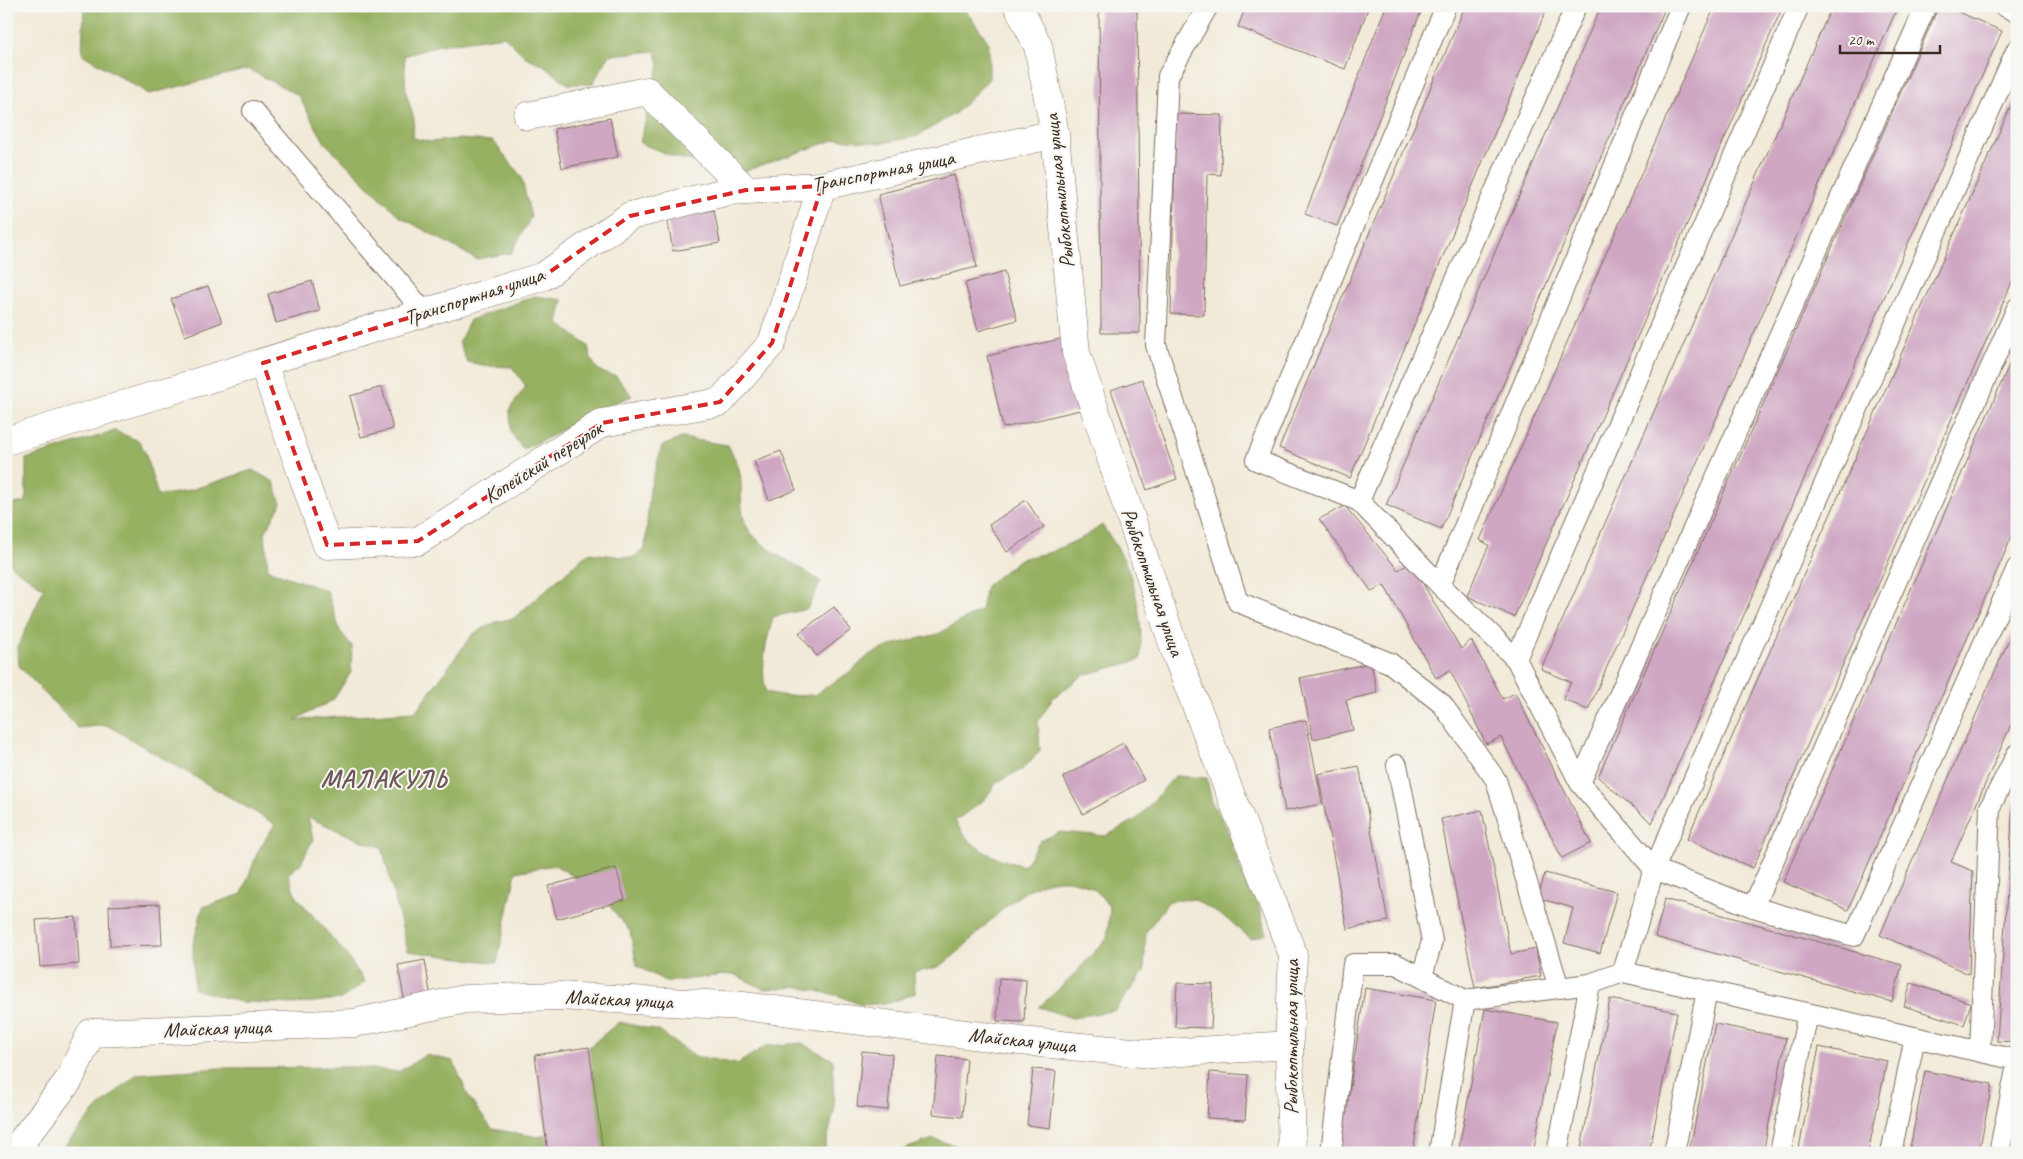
<svg xmlns="http://www.w3.org/2000/svg" width="2023" height="1159" font-family="Caveat,sans-serif">
<style>
.forest{fill:#97b162;stroke:#696e40}
.building{fill:#cfa7c3}
.lines{fill:none;stroke-linecap:round;stroke-linejoin:round}
.lane-casing{stroke:#7b6d5f;stroke-width:22}
.street-casing{stroke:#7b6d5f;stroke-width:29}
.lane{stroke:#fff;stroke-width:20}
.street{stroke:#fff;stroke-width:28}
.marked{fill:none;stroke:#d62828;stroke-width:4;stroke-dasharray:10 6;stroke-linejoin:round}
.labels{text-anchor:middle;stroke-width:4;stroke-linejoin:round;paint-order:stroke}
.street-label{font-size:21px;fill:#3b2a1e;stroke:#f6f6f2}
.district-label{font-size:26px;font-weight:bold;letter-spacing:1px;fill:#6f5658;stroke:#f6f6f2}
</style>
<rect width="100%" height="100%" fill="#f6f6f2"/>
<filter id="ink" filterUnits="userSpaceOnUse"><feTurbulence type="fractalNoise" baseFrequency=".02" numOctaves="2"/><feDisplacementMap in="SourceGraphic" scale="10" xChannelSelector="R" yChannelSelector="G"/><feConvolveMatrix kernelMatrix="1 2 1 2 8 2 1 2 1" color-interpolation-filters="sRGB"/></filter>
<filter id="wash" filterUnits="userSpaceOnUse"><feTurbulence type="fractalNoise" baseFrequency=".0096" numOctaves="4" result="noise"/><feDisplacementMap in="SourceGraphic" scale="20" xChannelSelector="R" yChannelSelector="G"/><feGaussianBlur stdDeviation="1.12" result="paint"/><feColorMatrix in="noise" values="0 0 0 0 0 0 0 0 0 0 0 0 0 0 0 0 0 1.4 0 .05"/><feComposite in="paint" operator="in"/></filter>
<g filter="url(#wash)">
<rect width="100%" height="100%" fill="#f2ead8"/>
<path class="forest" d="M84,6H963L989,43V79L957,112L918,136L882,143L837,139L742,172L674,157L640,143L659,65L656,51L610,55L592,84H568L543,65L524,56L504,36L440,45L404,56L406,93L414,119L413,138L431,142L457,139L493,141L521,176L531,217L511,253L476,259L399,216L325,143L298,95L248,69L149,94L82,54Z
M535,296L563,300L558,323L588,346C592,365 596,373 616,376L632,396L582,416L552,436L523,449L511,433L510,409L526,386L512,367L488,366L467,362L459,342L470,320Z
M115,431L139,441L145,452L158,496L188,491L252,470L274,482L281,504L265,533L268,570L327,591L340,631L352,646L351,672L333,700L295,720L415,712L473,634L496,622L514,618L588,553L632,558L645,549L650,488L662,446L682,438L728,445C732,454 739,464 740,474C743,491 738,514 749,530C763,551 801,566 821,582L807,609L773,617C766,643 760,666 766,692L786,696L814,695L853,670L869,655L892,645L938,634L981,610L986,586L1020,559L1051,552L1086,536L1102,525C1109,536 1117,546 1123,558C1138,588 1143,627 1140,660L1083,675L1052,699L1038,722L1040,751L1023,769L997,782L985,799L955,821C971,850 993,858 1024,866L1040,841L1060,832L1106,836L1137,819L1175,776L1207,778L1212,803L1226,826L1241,871L1256,895L1266,934L1251,939L1230,921L1194,899L1169,901L1146,932L1144,972L1115,1010L1072,1018L1039,1007L1070,979L1107,938L1110,908C1105,902 1099,892 1092,888C1030,854 986,936 940,966C933,970 922,970 914,972L915,993L890,1003L861,1005L840,996L799,987L764,989L733,974L667,982L637,966L630,931L597,891L555,865L516,872L497,963L408,951L382,847L362,841L308,817L313,839L301,863L288,874L296,896L345,953L365,982L341,999L296,1004L241,1002L194,989L193,945L203,907L242,894L258,851L275,824L107,725L78,728L19,666L18,647L44,588L11,566L6,544V505L26,502V459Z
M619,1022L659,1031L694,1056L737,1064L766,1046L802,1043L833,1060L834,1112L824,1151L826,1153H58L97,1109L137,1074L221,1068L358,1067L398,1072L426,1055L453,1061L469,1098L492,1129L539,1137L576,1121L589,1047Z
M933,1139L980,1153H894Z"/>
<g id="blocks">
<path class="building" d="M1099,6H1137L1140,333H1101Z
M1246,6H1369L1345,69L1238,27Z
M1386,6H1423L1337,226L1305,214Z
M1465,6H1548L1350,478L1279,448Z
M1601,6H1666L1441,529L1386,505Z
M1715,6H1783L1514,617L1467,596L1489,545L1480,540Z
M1832,6H1898L1588,710L1563,699L1571,682L1541,669Z
M1939,6H1945L2002,31L1652,823L1598,777Z
M2017,92V271L1753,868L1687,839Z
M1176,114L1222,115L1221,175L1207,174L1204,315L1171,314Z
M610,118L618,157L562,168L554,129Z
M954,175L977,267L900,286L878,194Z
M714,210L720,243L673,251L667,218Z
M1004,272L1017,320L978,331L965,283Z
M312,281L320,311L276,323L268,294Z
M208,286L222,322L185,336L171,299Z
M1064,338L1080,410L1003,428L987,356Z
M2017,347V525L1848,910L1783,882Z
M1142,379L1177,479L1147,490L1111,390Z
M382,387L393,429L361,437L350,396Z
M781,451L796,490L769,500L754,461Z
M1026,500L1044,527L1007,552L989,525Z
M1345,506L1398,570L1411,563L1461,649L1471,640L1503,699L1515,693L1591,843L1562,858L1501,737L1486,744L1450,670L1436,678L1384,585L1372,592L1319,519Z
M834,607L851,630L817,656L799,633Z
M2017,621V711L1951,862L1973,871L1969,974L1880,935Z
M1371,663L1377,693L1346,700L1353,730L1313,739L1300,678Z
M1306,720L1322,804L1285,811L1269,728Z
M1123,743L1144,780L1083,814L1063,777Z
M1359,766L1388,921L1347,929L1318,774Z
M2013,804H2017V1042L1997,1041Z
M1482,810L1511,954L1536,949L1541,976L1475,988L1441,819Z
M616,868L625,900L557,919L548,886Z
M1545,873L1617,892L1600,953L1564,943L1573,908L1538,898Z
M1665,899L1902,965L1892,1002L1655,937Z
M160,904L162,945L110,946L109,906Z
M76,917L79,964L40,967L36,920Z
M425,960L431,999L405,1003L398,965Z
M999,978L1026,980L1024,1022L997,1021Z
M1177,983L1213,984L1211,1028L1175,1027Z
M1911,983L1971,1003L1964,1025L1904,1006Z
M1365,988L1436,1000L1413,1153H1340Z
M1610,999L1677,1012L1649,1153H1580Z
M1485,1009L1557,1022L1533,1153H1458Z
M1715,1024L1786,1038L1763,1153H1689Z
M589,1047L603,1153H548L535,1055Z
M1819,1047L1887,1061L1868,1153H1798Z
M862,1051L892,1054L888,1110L857,1107Z
M938,1056L967,1059L962,1117L933,1114Z
M1033,1069L1056,1071L1050,1128L1027,1125Z
M1925,1071L1992,1084L1979,1153H1909Z
M1210,1072L1248,1075L1245,1120L1207,1118Z"/>
</g>
</g>
<g filter="url(#ink)">
<use href="#blocks" fill-opacity="0" stroke="#7b6d5f" stroke-width="1"/>
<g class="lines">
<defs>
<path id="lane" d="M1208,6L1168,76L1156,345L1238,602L1390,663L1442,704L1496,780L1559,988
M1446,6L1256,460L1359,501L1440,585L1516,659L1580,783L1654,869L1753,907L1854,936L2017,568
M2004,6L2017,12
M253,111L425,313
M1359,501L1576,6
M1440,585L1681,6
M1516,659L1799,6
M1397,765L1432,941L1422,977
M1580,783L1926,6
M1753,907L2017,308
M1623,972L1654,869L2017,49
M1980,1052L1990,807L2017,754
M1331,1153L1353,964H1396L1465,1000L1590,984L1623,972L2017,1060
M1439,1153L1465,1000
M1557,1153L1590,984
M1674,1153L1707,991
M1780,1153L1808,1013
M1891,1153L1915,1037
M1999,1153L2017,1065"/>
<path id="street" d="M1018,6L1038,46L1055,134L1076,353L1178,659L1293,955L1289,1045L1292,1153
M528,116L647,91L746,190
M263,363L327,545L418,541L602,423L720,402L772,343L822,186
M6,441L544,276L630,216L729,191L822,186L1055,134
M25,1153L21,1142L69,1080L91,1033L354,1023L465,999L559,996L743,1006L1021,1041L1152,1054L1289,1045"/>
</defs>
<use href="#lane" class="lane-casing"/>
<use href="#street" class="street-casing"/>
<use href="#lane" class="lane"/>
<use href="#street" class="street"/>
</g>
</g>
<path class="marked" d="M822,186L772,343L720,402L602,423L418,541L327,545L263,363L544,276L630,216L746,190Z"/>
<g class="labels">
<g class="street-label">
<text transform="translate(883 171) rotate(-11)" y="7">Транспортная улица</text>
<text transform="translate(1059 191) rotate(-96)" y="7">Рыбокоптильная улица</text>
<text transform="translate(474 296) rotate(-18)" y="7">Транспортная улица</text>
<text transform="translate(543 462) rotate(-32)" y="7">Копейский переулок</text>
<text transform="translate(1153 582) rotate(71)" y="7">Рыбокоптильная улица</text>
<text transform="translate(619 999) rotate(3)" y="7">Майская улица</text>
<text transform="translate(217 1028) rotate(-2)" y="7">Майская улица</text>
<text transform="translate(1291 1037) rotate(-90)" y="7">Рыбокоптильная улица</text>
<text transform="translate(1022 1040) rotate(6)" y="7">Майская улица</text>
</g>
<g class="district-label">
<text x="384" y="787">МАЛАКУЛЬ</text>
</g>
</g>
<rect width="2023" height="1159" fill="none" stroke="#f6f6f2" stroke-width="25"/>
<path d="M1840 45v8h100v-8" fill="none" stroke="#3b2a1e" stroke-width="2.5"/>
<text x="1848" y="45" font-size="15" fill="#3b2a1e" stroke="#f6f6f2" stroke-width="4" paint-order="stroke">20 m</text>
</svg>
